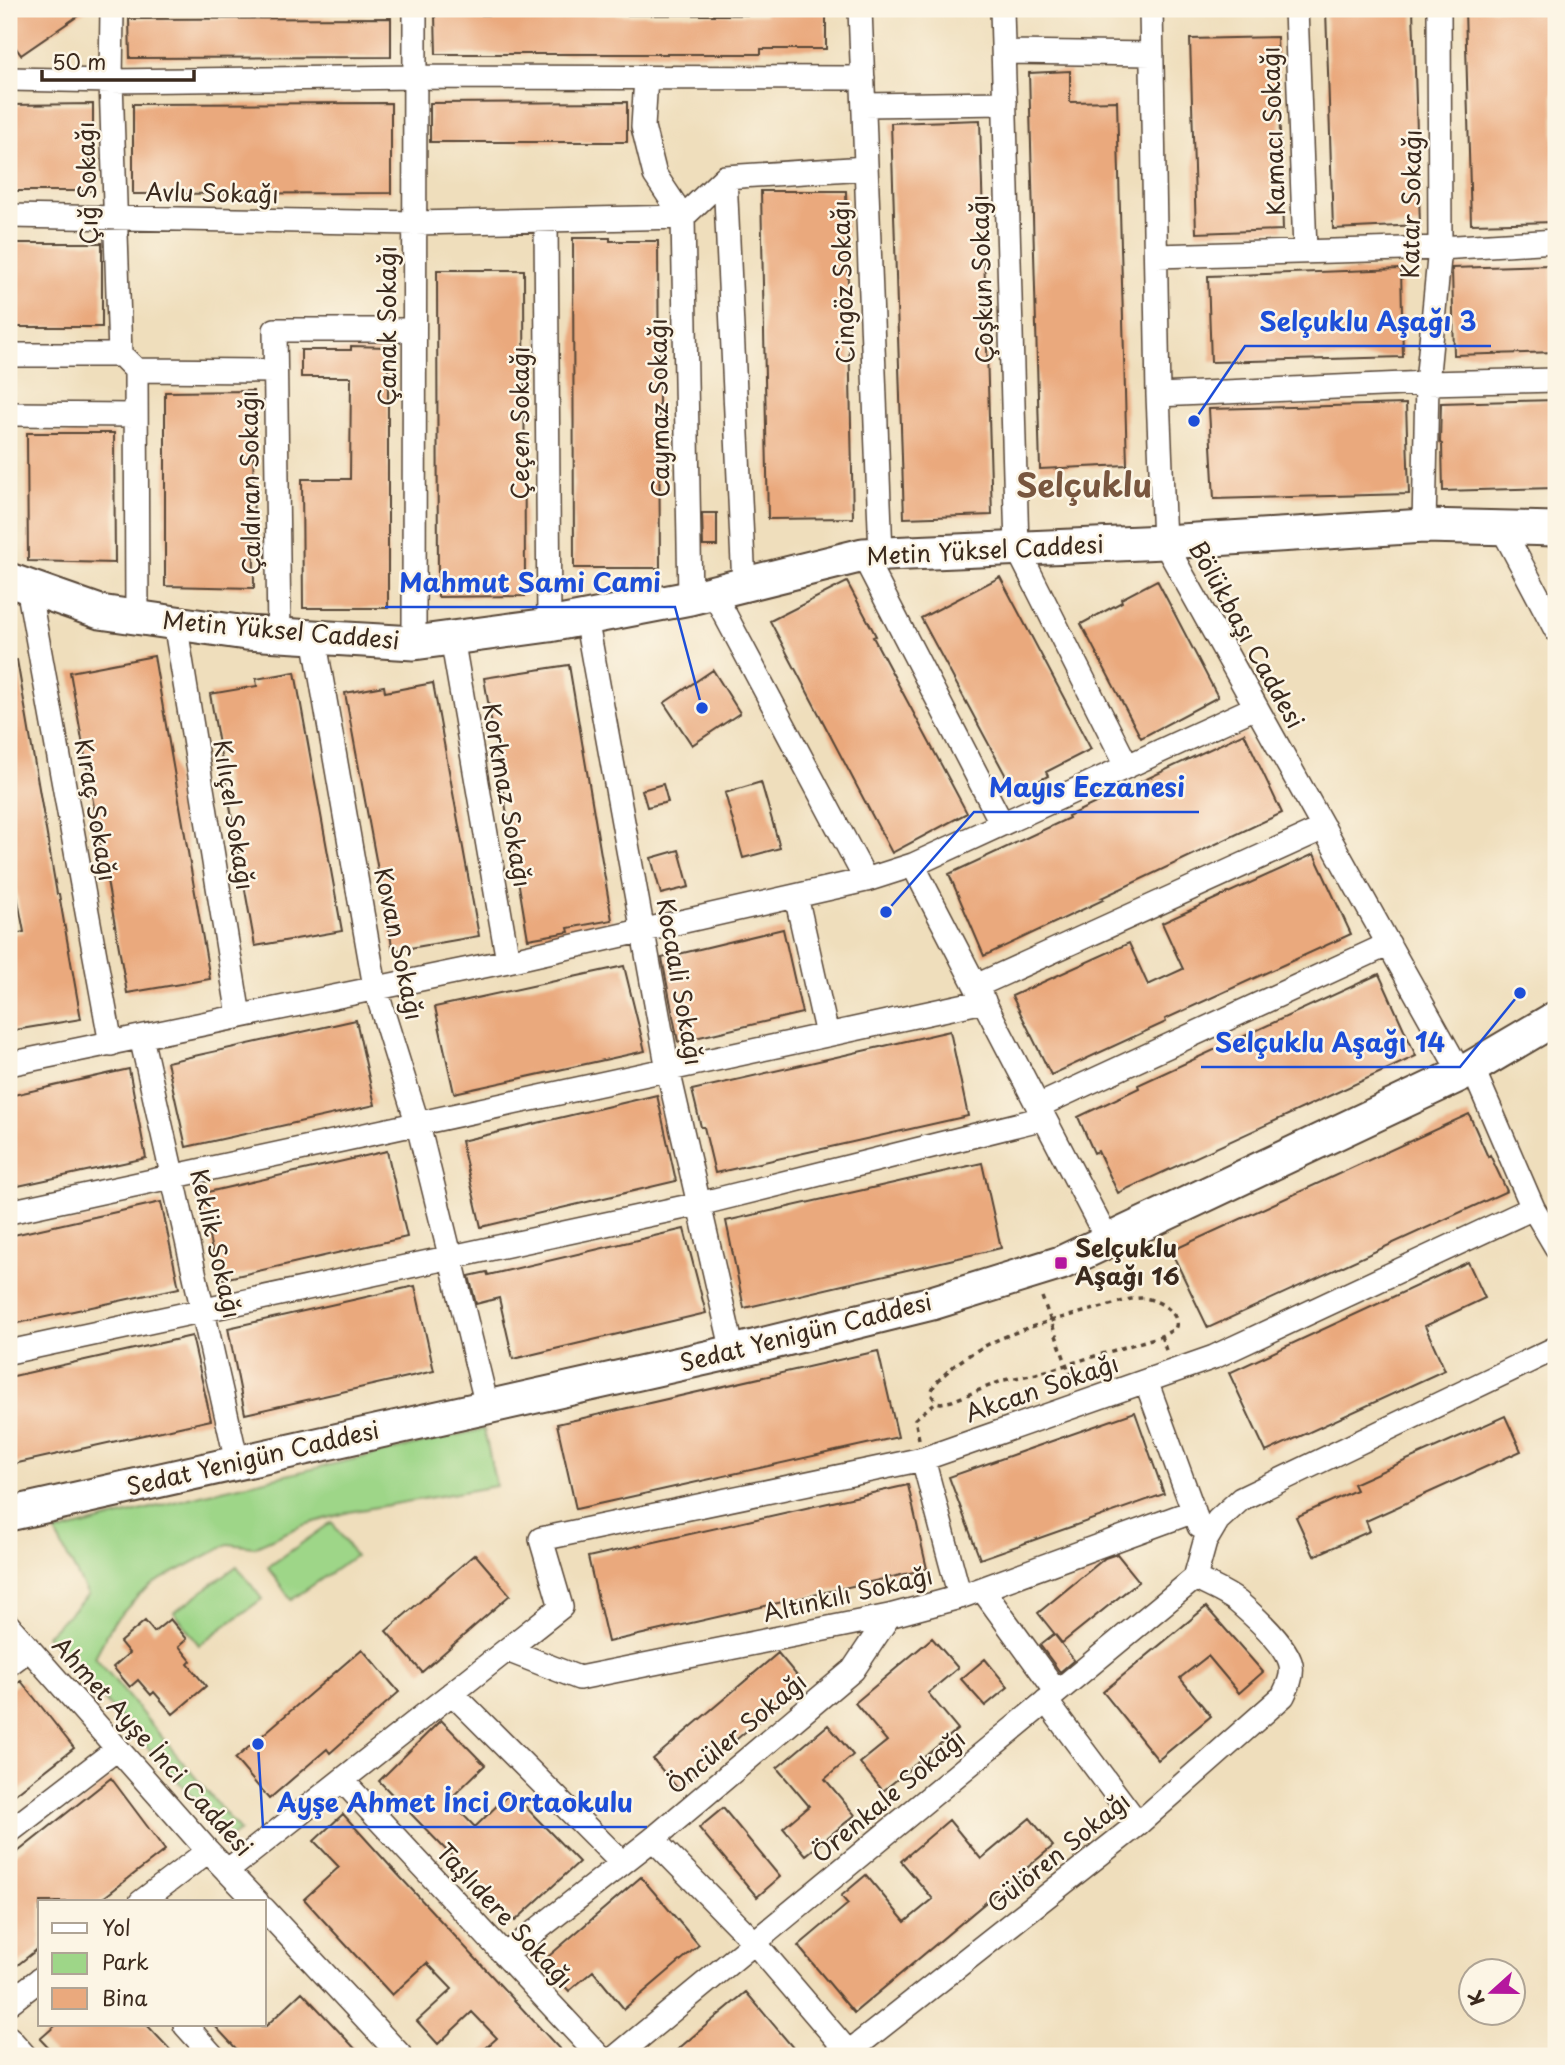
<svg xmlns="http://www.w3.org/2000/svg" width="1565" height="2065" font-family="'Playpen Sans',sans-serif">
<style>
.green{fill:#9ed688;stroke:#6c8053;stroke-width:2}
.building{fill:#eaa97d}
.lines{fill:none;stroke-linecap:round;stroke-linejoin:round}
.street-casing{stroke:#564536;stroke-width:26}
.secondary-casing{stroke:#564536;stroke-width:37}
.path{stroke:#564536;stroke-width:3.5;stroke-dasharray:5 5;stroke-linecap:butt}
.street{stroke:#fff;stroke-width:23}
.secondary{stroke:#fff;stroke-width:33}
.poi-dot{fill:#b5179e;stroke:#fcf5e5;stroke-width:2.5}
.labels{text-anchor:middle;stroke-width:5;stroke-linejoin:round;paint-order:stroke}
.street-label{font-size:24px;fill:#3b2a1e;stroke:#fcf5e5}
.poi-label{font-size:24px;font-weight:bold;fill:#3b2a1e;stroke:#fcf5e5;text-anchor:start}
.district-label{font-size:32px;font-weight:bold;fill:#78563f;stroke:#fcf5e5}
.leader{fill:none;stroke:#1d4ed8;stroke-width:2.5}
.callout-dot{fill:#1d4ed8;stroke:#fcf5e5;stroke-width:2.5}
.callout-label{font-size:26px;text-anchor:middle;font-weight:bold;fill:#1d4ed8;stroke:#fcf5e5;stroke-width:5;stroke-linejoin:round;paint-order:stroke}
</style>
<rect width="100%" height="100%" fill="#fcf5e5"/>
<filter id="ink" filterUnits="userSpaceOnUse"><feTurbulence type="fractalNoise" baseFrequency=".0143" numOctaves="2"/><feDisplacementMap in="SourceGraphic" scale="14" xChannelSelector="R" yChannelSelector="G"/><feConvolveMatrix kernelMatrix="1 2 1 2 8 2 1 2 1" color-interpolation-filters="sRGB"/></filter>
<filter id="wash" filterUnits="userSpaceOnUse"><feTurbulence type="fractalNoise" baseFrequency=".00686" numOctaves="4" result="noise"/><feDisplacementMap in="SourceGraphic" scale="28" xChannelSelector="R" yChannelSelector="G"/><feGaussianBlur stdDeviation="1.57" result="paint"/><feColorMatrix in="noise" values="0 0 0 0 0 0 0 0 0 0 0 0 0 0 0 0 0 1.4 0 .05"/><feComposite in="paint" operator="in"/></filter>
<g filter="url(#wash)">
<rect width="100%" height="100%" fill="#efdebc"/>
<path class="green" d="M484,1429L496,1486L349,1512L301,1526L254,1547L228,1544L154,1583L139,1595L113,1623L95,1657L240,1831L230,1838L46,1636L88,1595L55,1533L205,1494Z
M332,1522L355,1556L291,1600L268,1567Z
M237,1566L262,1599L199,1645L174,1612Z"/>
<g id="blocks">
<path class="building" d="M15,9H88L21,55L9,38V13Z
M1326,9H1413L1420,225L1333,229Z
M1465,9H1551L1556,222L1471,224Z
M765,10H826V49H761V54H436L435,15H765Z
M391,18V57L130,58L129,19Z
M1277,37L1283,230L1196,233L1190,39Z
M1070,71V102L1117,101L1127,465L1040,469L1029,73Z
M627,102V142H430V103Z
M391,103V193L133,194V104Z
M93,104V144H90V191H9V105Z
M980,120L992,515L904,518L891,123Z
M761,191H846L853,518L768,519Z
M573,238H610V241H658L660,568H574Z
M9,243H102V327H9Z
M1551,265L1553,315H1556V352L1454,355L1452,268Z
M1401,269L1403,357L1211,362L1208,276Z
M437,270H524L525,596L438,597Z
M351,346L388,347V608H303L302,479H350L351,377H301V350H351Z
M253,391L254,588L165,586V392Z
M1556,400V488L1443,491L1442,444L1440,443L1441,403Z
M1406,404L1409,494L1214,499L1209,409Z
M27,433H114L115,563L28,561Z
M702,513H717V546H703Z
M1000,577L1091,749L1046,772L1048,776L1015,793L921,618Z
M1157,580L1218,697L1141,738L1081,624L1122,602L1121,599Z
M847,582L876,636L873,637L967,813L892,853L770,621Z
M154,656L210,979L127,993L70,672Z
M17,660L57,894H59L81,1019L9,1031V935L24,932L9,854V661Z
M569,665L612,920L568,928L569,932L528,939L484,678Z
M713,670L740,713L692,745L664,703Z
M295,672L342,931L255,946L210,694L257,686L256,679Z
M433,683L479,936L393,951L345,693L384,686L385,692Z
M1244,733L1282,813L1101,898L1103,900L984,956L949,874L1069,818L1068,816Z
M761,782L780,848L743,858L725,793Z
M663,784L668,802L647,807L642,790Z
M679,850L689,887L661,894L651,858Z
M1314,854L1351,934L1165,1019L1166,1022L1051,1075L1012,996L1129,943L1148,985L1183,969L1162,923Z
M783,929L802,1013L678,1042L662,958Z
M624,966L645,1051L454,1093L435,1007Z
M1379,974L1416,1056L1118,1193L1098,1151L1094,1153L1078,1117L1139,1088L1138,1085Z
M356,1020L375,1105L186,1147L167,1062Z
M950,1031L968,1116L715,1173L704,1127H701L692,1090Z
M129,1069L146,1158L9,1188V1148L14,1146L9,1121V1096Z
M657,1095L676,1181L481,1227L461,1141Z
M1469,1114L1488,1157L1490,1155L1507,1191L1208,1328L1171,1251Z
M387,1151L407,1237L219,1280L199,1194Z
M982,1163L1001,1248L744,1308L726,1221Z
M161,1202L179,1288L9,1325V1236Z
M684,1229L706,1313L513,1359L499,1298L476,1304L469,1276L487,1272L488,1275Z
M1468,1262L1485,1298L1425,1326L1445,1370L1266,1452L1229,1373Z
M415,1286L434,1371L245,1414L228,1328Z
M192,1336L211,1420L9,1465V1377Z
M878,1351L898,1437L576,1509L557,1424Z
M1135,1412L1164,1494L980,1559L949,1477Z
M1505,1416L1521,1451L1366,1521L1370,1531L1314,1556L1296,1517L1356,1490L1353,1484Z
M908,1485L927,1569L608,1642L588,1557Z
M475,1554L510,1595L422,1672L386,1631Z
M1117,1554L1139,1581L1062,1643L1038,1613L1105,1558Z
M1206,1607L1263,1672L1239,1693L1208,1656L1180,1678L1211,1716L1158,1760L1103,1692Z
M170,1619L187,1639L179,1646L191,1661L188,1664L206,1686L173,1714L154,1692L151,1695L138,1680L130,1687L113,1667L129,1653L120,1642L145,1621L154,1632Z
M1054,1634L1074,1660L1060,1672L1040,1645Z
M932,1638L958,1668L928,1693L958,1729L883,1791L860,1763L887,1741L855,1703Z
M362,1649L399,1692L330,1753L327,1749L269,1799L235,1759Z
M778,1653L803,1683L678,1789L653,1759Z
M985,1659L1008,1687L985,1706L961,1679Z
M21,1681L74,1748L9,1799V1690Z
M441,1720L485,1765L449,1800L475,1827L511,1792L579,1862L515,1921L379,1781Z
M828,1725L853,1755L825,1779L855,1815L806,1855L783,1828L809,1806L777,1768Z
M111,1778L165,1850L98,1902H40V1947L9,1972V1859Z
M723,1808L780,1877L757,1897L699,1828Z
M343,1814L390,1866L566,2056H477L497,2038L472,2012L438,2044L417,2021L452,1989L427,1963L392,1995L323,1920L304,1899L339,1867L314,1841Z
M1030,1818L1053,1846L854,2013L798,1946L848,1904L841,1896L866,1875L905,1922L933,1899L901,1861L949,1820L981,1859Z
M641,1877L699,1945L624,2009L593,1971L569,1991L543,1961Z
M302,1992L362,2056H243L214,2025L266,2026Z
M746,1992L800,2056H670L710,2022Z
M56,2025H147L176,2056H56L40,2039Z"/>
</g>
</g>
<g filter="url(#ink)">
<use href="#blocks" fill-opacity="0" stroke="#564536" stroke-width="2"/>
<g class="lines">
<defs>
<path id="street" d="M112,9L111,81L120,355
M860,9L881,554
M1002,9L1017,548L1127,766
M1151,9L1158,395L1164,542L1461,1074
M1296,9L1305,250
M1004,52L1152,54
M646,77L643,127L655,175L683,217
M9,79L111,81L415,77L863,78
M864,105L1005,103
M725,177L744,585
M9,216L415,223L683,217L725,177L866,168
M683,217L690,598
M546,221L549,625
M1156,256L1440,248L1556,241
M9,355H120
M125,359L136,370L275,371
M136,370L137,617
M1158,395L1427,383L1556,380
M9,414L136,415
M1424,526L1427,383L1440,248L1439,9
M1502,528L1556,630
M863,555L1002,824
M19,588L28,587L111,1044
M713,592L866,880
M586,618L668,1070L733,1352
M175,622L239,1016
M279,635L275,330H414
M314,637L375,987L418,1125L487,1406
M452,638L508,961
M414,643L415,9
M913,865L1108,1241
M796,896L827,1035
M976,986L1324,828
M141,1037L237,1462
M9,1064L508,961L866,880L913,865L1256,707
M1472,1067L1533,1208L1556,1247
M1038,1106L1389,944
M9,1212L984,1001
M9,1352L699,1204L1044,1118
M1146,1381L1199,1526
M923,1459L960,1597
M1195,1578L1205,1542L1218,1520L1241,1499L1556,1348
M982,1589L1057,1692
M9,1626L208,1851L257,1902
M507,1650L579,1678L889,1616L960,1597L1194,1511
M9,1664L29,1649
M452,1693L622,1863
M1046,1701L1138,1824
M342,1780L599,2056
M9,1832L117,1749
M653,1839L754,1942L849,2053
M227,1871L561,1607L541,1539L923,1459L1214,1357L1533,1208
M141,1902L208,1851
M264,1909L401,2056
M505,1955L653,1839L853,1670L889,1616
M9,2003L40,1979
M185,2025L213,2056
M9,2038L25,2056
M617,2056L1195,1578
M844,2056L1138,1824L1283,1696C1288,1686 1293,1676 1291,1665C1287,1645 1253,1615 1238,1602C1226,1592 1209,1586 1195,1578"/>
<path id="secondary" d="M9,580L100,612L246,633L414,643L549,625L690,598L863,555L1164,542L1424,526L1556,529
M9,1514L733,1352L932,1303L1061,1263L1461,1074L1556,1018"/>
</defs>
<use href="#street" class="street-casing"/>
<use href="#secondary" class="secondary-casing"/>
<path class="path" d="M1042,1297L1074,1385
M1161,1336L1167,1353
M919,1439L915,1419L936,1402L941,1403L952,1401L1004,1380L1036,1374L1161,1336L1175,1329C1183,1313 1156,1298 1141,1298C1128,1298 1112,1305 1099,1308C1046,1322 987,1335 946,1373C939,1380 933,1384 931,1394L936,1402"/>
<use href="#street" class="street"/>
<use href="#secondary" class="secondary"/>
</g>
</g>
<rect class="poi-dot" x="1054" y="1256" width="14" height="14" rx="3.5"/>
<g class="labels">
<g class="street-label">
<text transform="translate(1274 131) rotate(-92)" y="8">Kamacı Sokağı</text>
<text transform="translate(88 183) rotate(-92)" y="8">Çığ Sokağı</text>
<text transform="translate(212 194) rotate(1)" y="8">Avlu Sokağı</text>
<text transform="translate(1412 204) rotate(-89)" y="8">Katar Sokağı</text>
<text transform="translate(983 279) rotate(-92)" y="8">Çoşkun Sokağı</text>
<text transform="translate(844 282) rotate(-92)" y="8">Cingöz Sokağı</text>
<text transform="translate(388 326) rotate(-90)" y="8">Çanak Sokağı</text>
<text transform="translate(660 408) rotate(-91)" y="8">Caymaz Sokağı</text>
<text transform="translate(521 423) rotate(-90)" y="8">Çeçen Sokağı</text>
<text transform="translate(251 483) rotate(-91)" y="8">Çaldıran Sokağı</text>
<text transform="translate(985 551) rotate(-3)" y="8">Metin Yüksel Caddesi</text>
<text transform="translate(281 631) rotate(5)" y="8">Metin Yüksel Caddesi</text>
<text transform="translate(1246 635) rotate(61)" y="8">Bölükbaşı Caddesi</text>
<text transform="translate(506 795) rotate(80)" y="8">Korkmaz Sokağı</text>
<text transform="translate(95 810) rotate(80)" y="8">Kıraç Sokağı</text>
<text transform="translate(233 815) rotate(81)" y="8">Kılıçel Sokağı</text>
<text transform="translate(398 944) rotate(78)" y="8">Kovan Sokağı</text>
<text transform="translate(679 982) rotate(80)" y="8">Kocaali Sokağı</text>
<text transform="translate(215 1244) rotate(77)" y="8">Keklik Sokağı</text>
<text transform="translate(806 1333) rotate(-14)" y="8">Sedat Yenigün Caddesi</text>
<text transform="translate(1042 1389) rotate(-19)" y="8">Akcan Sokağı</text>
<text transform="translate(253 1459) rotate(-13)" y="8">Sedat Yenigün Caddesi</text>
<text transform="translate(848 1595) rotate(-13)" y="8">Altınkılı Sokağı</text>
<text transform="translate(737 1734) rotate(-40)" y="8">Öncüler Sokağı</text>
<text transform="translate(152 1747) rotate(48)" y="8">Ahmet Ayşe İnci Caddesi</text>
<text transform="translate(889 1797) rotate(-40)" y="8">Örenkale Sokağı</text>
<text transform="translate(1059 1853) rotate(-39)" y="8">Gülören Sokağı</text>
<text transform="translate(504 1916) rotate(47)" y="8">Taşlıdere Sokağı</text>
</g>
<g class="poi-label">
<text x="1075" y="1257">Selçuklu<tspan x="1075" dy="28">Aşağı 16</tspan></text>
</g>
<g class="district-label">
<text x="1084" y="497">Selçuklu</text>
</g>
</g>
<path class="leader" d="M1194 421L1245 346H1491M702 708L675 607H385M886 912L974 812H1199M1520 993L1460 1067H1201M258 1744L263 1827H647"/>
<g class="callout-dot">
<circle cx="1194" cy="421" r="7"/>
<circle cx="702" cy="708" r="7"/>
<circle cx="886" cy="912" r="7"/>
<circle cx="1520" cy="993" r="7"/>
<circle cx="258" cy="1744" r="7"/>
</g>
<g class="callout-label">
<text x="1368" y="331">Selçuklu Aşağı 3</text>
<text x="530" y="592">Mahmut Sami Cami</text>
<text x="1087" y="797">Mayıs Eczanesi</text>
<text x="1330" y="1052">Selçuklu Aşağı 14</text>
<text x="455" y="1812">Ayşe Ahmet İnci Ortaokulu</text>
</g>
<rect width="1565" height="2065" fill="none" stroke="#fcf5e5" stroke-width="35"/>
<rect x="38" y="1900" width="228" height="126" fill="#fcf5e5" stroke="#afa495" stroke-width="2"/>
<rect x="52" y="1923" width="35" height="10" fill="#ffffff" stroke="#afa495" stroke-width="2"/>
<text x="102" y="1936" font-size="21" fill="#3b2a1e">Yol</text>
<rect x="52" y="1953" width="35" height="21" fill="#9ed688" stroke="#afa495" stroke-width="2"/>
<text x="102" y="1970" font-size="21" fill="#3b2a1e">Park</text>
<rect x="52" y="1988" width="35" height="21" fill="#eaa97d" stroke="#afa495" stroke-width="2"/>
<text x="102" y="2006" font-size="21" fill="#3b2a1e">Bina</text>
<g transform="translate(1492 1992) rotate(249)"><circle r="33" fill="#fcf5e5" stroke="#afa495" stroke-width="2"/>
<path d="M0-5L12 26L0 18L-12 26Z" fill="#b5179e"/>
<text y="-10" font-size="19" font-weight="bold" text-anchor="middle" fill="#3b2a1e">K</text>
</g>
<path d="M42 70v10h152v-10" fill="none" stroke="#3b2a1e" stroke-width="3.5"/>
<text x="52" y="70" font-size="21" fill="#3b2a1e" stroke="#fcf5e5" stroke-width="5" paint-order="stroke">50 m</text>
</svg>
